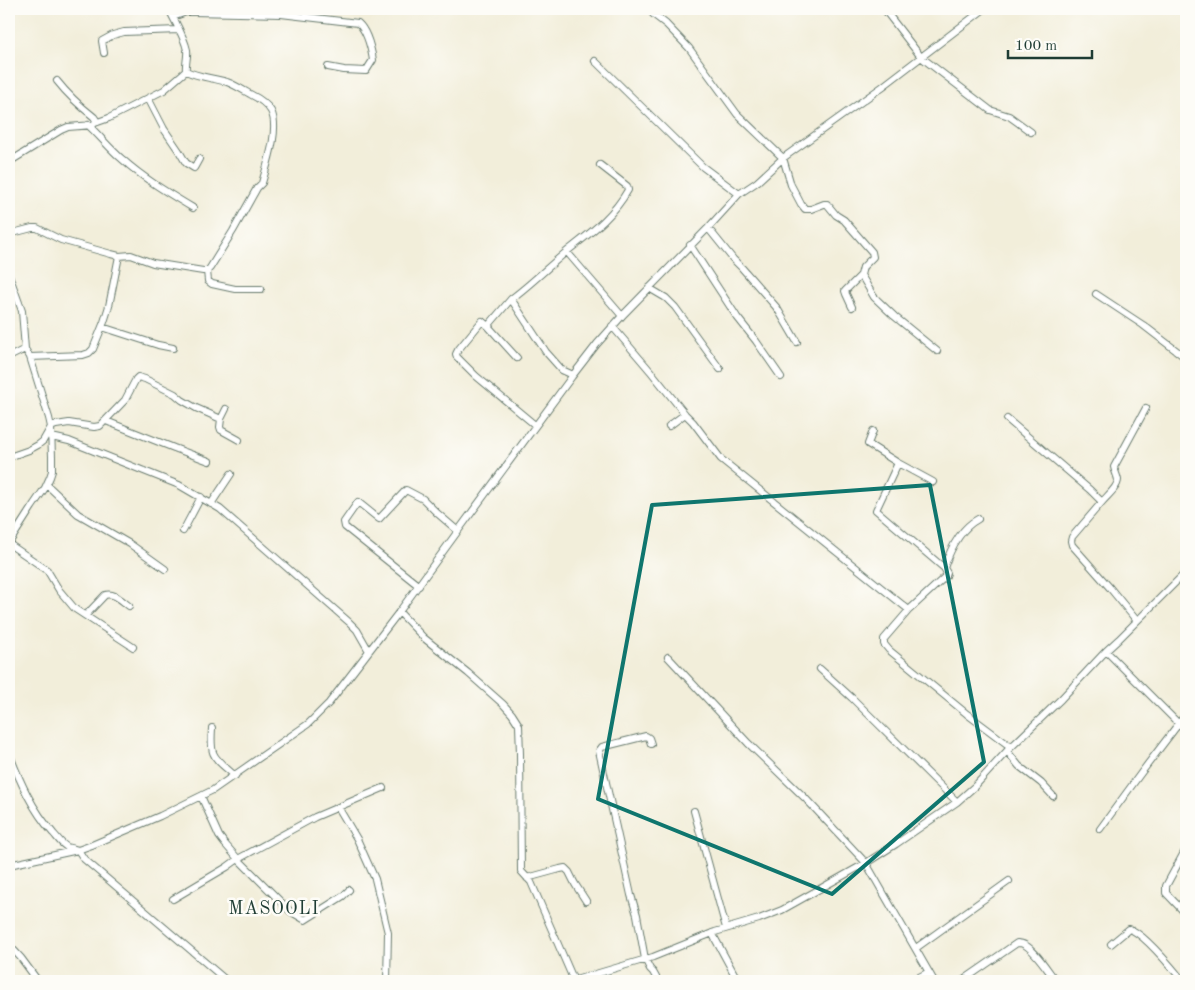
<svg xmlns="http://www.w3.org/2000/svg" width="1195" height="990" font-family="'Old Standard TT',serif">
<style>
.lines{fill:none;stroke-linecap:round;stroke-linejoin:round}
.minor-casing{stroke:#697b6e;stroke-width:8}
.minor{stroke:#fff;stroke-width:6}
.marked{fill:none;stroke:#0f766e;stroke-width:4;stroke-linejoin:round}
.labels{text-anchor:middle;stroke-width:5;stroke-linejoin:round;paint-order:stroke}
.quarter-label{font-size:18px;letter-spacing:1px;fill:#1f3d34;stroke:#fdfcf7}
</style>
<rect width="100%" height="100%" fill="#fdfcf7"/>
<filter id="ink" filterUnits="userSpaceOnUse"><feTurbulence type="fractalNoise" baseFrequency=".02" numOctaves="2"/><feDisplacementMap in="SourceGraphic" scale="10" xChannelSelector="R" yChannelSelector="G"/><feConvolveMatrix kernelMatrix="1 2 1 2 8 2 1 2 1" color-interpolation-filters="sRGB"/></filter>
<filter id="wash" filterUnits="userSpaceOnUse"><feTurbulence type="fractalNoise" baseFrequency=".0096" numOctaves="4" result="noise"/><feDisplacementMap in="SourceGraphic" scale="20" xChannelSelector="R" yChannelSelector="G"/><feGaussianBlur stdDeviation="1.12" result="paint"/><feColorMatrix in="noise" values="0 0 0 0 0 0 0 0 0 0 0 0 0 0 0 0 0 1.4 0 .05"/><feComposite in="paint" operator="in"/></filter>
<g filter="url(#wash)">
<rect width="100%" height="100%" fill="#f2eeda"/>
</g>
<g filter="url(#ink)">
<g class="lines">
<defs>
<path id="minor" d="M9,9L10,16L9,28
M884,9L921,57L990,110L1009,116L1031,132
M653,14L666,24L689,48L737,114L783,158L791,185L801,204L805,209H811L824,204H827L836,215L844,220L872,252L873,257L863,267L861,275L874,297L894,316L937,351
M173,17L186,12H193L281,14L358,23C367,31 371,48 373,60L366,71L344,70L328,67
M104,53L102,41L113,35L124,32L179,30
M595,61L703,167L739,194
M148,98L164,129L179,151L186,163L194,168L199,159
M95,123L109,118L164,90L186,71
M88,125C100,136 110,149 122,159C143,178 168,193 193,208
M9,162L61,130L68,127L93,125L95,123L96,120L94,117C80,106 68,95 57,81
M708,228L733,259L742,268L777,308L797,342
M9,234L32,228H37L61,240L111,254L119,256L131,255L153,263L203,271H207L210,268L233,231L257,188L262,183C267,165 280,128 271,111C267,104 258,98 250,94C243,90 235,85 227,82C213,78 198,77 186,71C185,64 188,57 187,50C184,36 175,22 169,9
M690,245L737,317L756,341L781,377
M567,252L622,316
M207,271L208,281L212,284L235,289H261
M9,275L22,311L25,349L30,357L49,418L51,427L52,457V471L50,477L45,488L32,507L9,543
M649,288L666,298L675,307L720,369
M1096,294L1143,325L1186,358
M511,299L488,326L517,358
M852,307L846,294L845,291L861,275
M488,326L482,321L458,350L456,354L457,357L476,376L535,425
M612,326L652,373L685,414L693,422L721,459L909,610
M102,327L158,345L173,348
M9,357L25,349
M30,357L83,355L89,353L93,349L104,322L109,306L119,256
M573,375L562,370L546,352L511,299C530,285 547,268 565,253C590,233 612,218 628,190L627,186L600,165
M226,409L221,419L220,427L221,430L239,440
M1007,419L1090,490L1102,502L1072,537L1071,541L1072,545L1110,588L1137,621
M106,421L174,448L209,461
M669,426L685,414
M873,431L868,444L898,463L933,482
M51,438H56L69,441L179,485L220,509L349,622L357,630L369,651
M9,457L29,450L38,445L43,441L51,427L56,425L69,423L94,427L100,426L125,400L136,379L138,377L145,379L175,394L182,400L196,408L221,419
M898,463L876,510L944,568L947,573L946,576L909,610L884,639V644L889,650L967,714L1011,747
M47,485L78,514L130,544L165,569
M1102,502C1107,496 1118,487 1118,480C1117,475 1115,472 1114,467L1146,408
M211,504L231,474
M183,531L201,497
M9,544L47,570L59,590L75,609L133,647
M944,568C950,550 961,528 978,519
M419,586L345,527L344,522L358,502L379,519L406,490L423,499L437,513L458,531
M399,612L424,638L468,673L503,704L512,714L519,725L520,754L521,871L531,882L574,981
M86,615L105,595C114,592 122,601 129,606
M1106,651L1178,723
M668,657L748,743L805,798L866,863L934,981
M820,669L852,698L957,802
M212,728C210,758 213,756 235,776
M651,744L649,738L646,736L602,747L599,751L631,895L637,915L645,959L650,969L653,972L658,981
M1007,751L1019,766L1041,783L1053,796
M9,753C20,782 32,809 53,833C57,837 61,844 67,847C70,848 75,849 78,850L84,859L227,981
M201,796L219,836L225,844L238,859L290,911L305,920L343,896L349,890
M338,807L357,839L375,879L388,933L387,981
M694,811L726,928
M1100,829L1141,773L1186,714
M1186,849L1166,886V893L1186,914
M9,865L78,850L92,845L160,816L213,790L308,724L329,703L399,612L458,531L573,375L597,344L622,316L708,228L739,194L757,182L783,158L882,87L984,9
M527,878L560,869L565,868L569,872L575,884L586,901
M173,899L227,867L238,859L315,817L383,788
M712,933L738,981
M1111,944L1129,929C1143,932 1173,969 1183,981
M9,945L21,958L38,981
M916,948L1009,881
M572,981L653,957L715,932L759,919L782,910L866,863L896,844L957,802L975,786L1007,751L1061,699L1106,651L1119,639L1186,572
M911,981L929,972
M962,981L1017,943C1021,943 1022,943 1025,945C1036,951 1048,971 1056,981"/>
</defs>
<use href="#minor" class="minor-casing"/>
<use href="#minor" class="minor"/>
</g>
</g>
<path class="marked" d="M930,485L984,762L832,894L598,799L652,505Z"/>
<g class="labels">
<g class="quarter-label">
<text x="274" y="914">MASOOLI</text>
</g>
</g>
<rect width="1195" height="990" fill="none" stroke="#fdfcf7" stroke-width="30"/>
<path d="M1008 50v8h84v-8" fill="none" stroke="#1f3d34" stroke-width="2.5"/>
<text x="1015" y="50" font-size="15" fill="#1f3d34" stroke="#fdfcf7" stroke-width="4" paint-order="stroke">100 m</text>
</svg>
